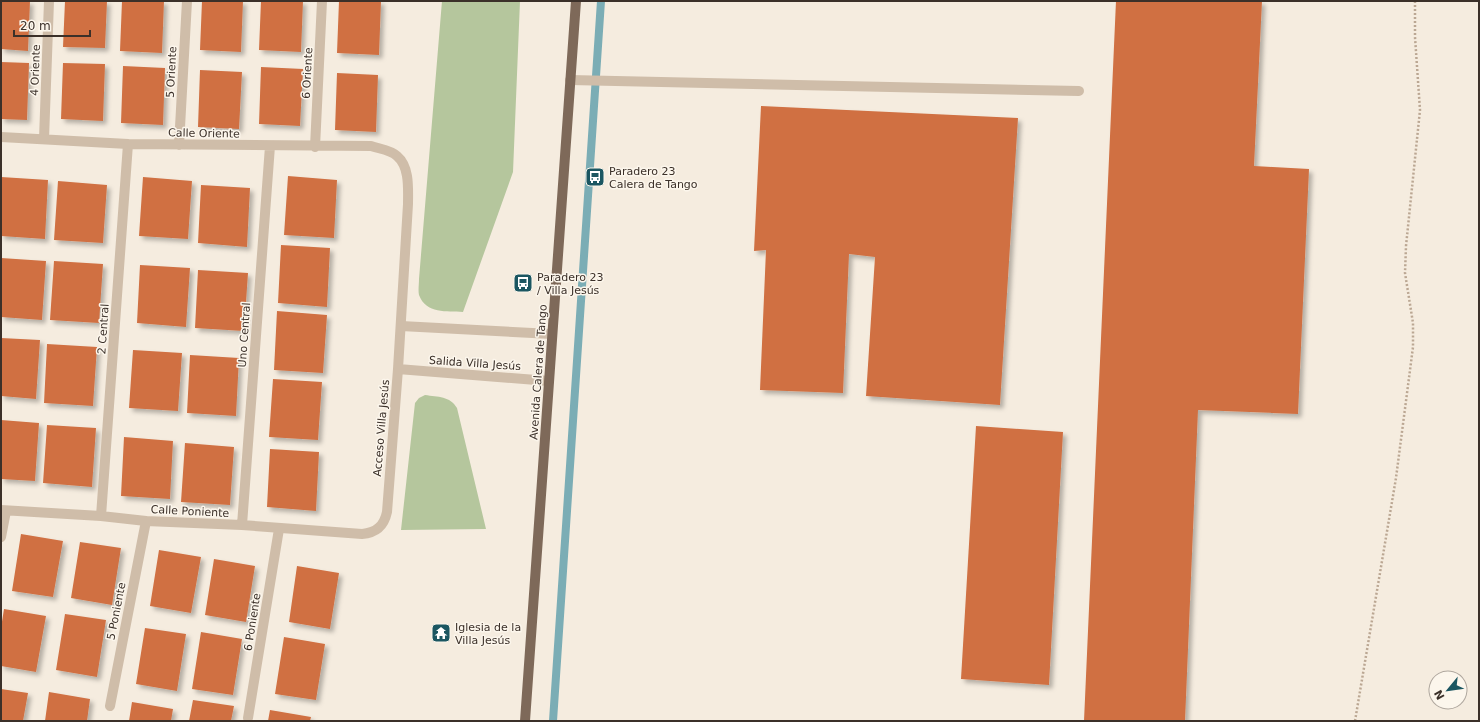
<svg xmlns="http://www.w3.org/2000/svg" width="1480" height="722" font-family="'DejaVu Sans',sans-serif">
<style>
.green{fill:#b5c69d}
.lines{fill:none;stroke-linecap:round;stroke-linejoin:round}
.stream{stroke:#7badb5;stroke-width:8}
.building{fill:#d07042;filter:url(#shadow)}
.path{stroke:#bba793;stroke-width:2.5;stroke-dasharray:2 2;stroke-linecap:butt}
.service{stroke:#cfbda9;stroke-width:10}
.minor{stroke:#cfbda9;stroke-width:10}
.primary{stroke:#7e6959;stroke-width:10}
.labels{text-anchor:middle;stroke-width:3;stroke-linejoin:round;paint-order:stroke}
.street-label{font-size:11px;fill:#3b3029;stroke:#fcf6ec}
.poi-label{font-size:11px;fill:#3b3029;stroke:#fcf6ec;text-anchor:start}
</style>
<defs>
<filter id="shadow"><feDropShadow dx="3.5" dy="3.5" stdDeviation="2" flood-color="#0004"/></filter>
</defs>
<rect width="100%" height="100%" fill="#f5ecdf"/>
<path class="green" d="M442,1H520L513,172L463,312C447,311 426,314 419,295C418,291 419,284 419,279Z
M425,395C438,397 450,396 457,408L486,529L401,530L415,403L419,398Z"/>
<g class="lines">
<path class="stream" d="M553,721L601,1"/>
</g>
<path class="building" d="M1,1H30L28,51L1,49Z
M65,1H107L105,48L63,47Z
M122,1H164L162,53L120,51Z
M202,1H243L241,52L200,50Z
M261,1H303L301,52L259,50Z
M339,1H381L379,55L337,53Z
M1116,1H1262L1254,166L1309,169L1298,414L1198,410L1185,721H1084Z
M1,62L29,63L27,120L1,119Z
M63,63L105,64L103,121L61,119Z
M123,66L165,68L163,125L121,123Z
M261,67L303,69L300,126L259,124Z
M200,70L242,72L239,129L198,127Z
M337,73L378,75L376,132L335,130Z
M761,106L1018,118L1000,405L866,396L875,257L849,254L843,393L760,390L766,250L754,251Z
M288,176L337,180L334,238L284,235Z
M1,177L48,180L45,239L1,236Z
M143,177L192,181L188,239L139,236Z
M58,181L107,185L103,243L54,240Z
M201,185L250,188L247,247L198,243Z
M281,245L330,248L327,307L278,303Z
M1,258L46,261L42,320L1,317Z
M54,261L103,264L99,323L50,320Z
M140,265L190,268L186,327L137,323Z
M198,270L248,273L244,331L195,328Z
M277,311L327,315L323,373L274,370Z
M1,338L40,340L36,399L1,396Z
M47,344L97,347L93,406L44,403Z
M133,350L182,353L178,411L129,408Z
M190,355L239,358L236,416L187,413Z
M273,379L322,382L318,440L269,437Z
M1,420L39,423L35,481L1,479Z
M47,425L96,428L92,487L43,483Z
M976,426L1063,432L1049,685L961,679Z
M124,437L173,441L170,499L121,496Z
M185,443L234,447L230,505L181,502Z
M270,449L319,452L316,511L267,507Z
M21,534L63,541L53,597L12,591Z
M80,542L121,548L112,605L71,598Z
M159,550L201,557L191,613L150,606Z
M214,559L255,566L246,622L205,615Z
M297,566L339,573L330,629L289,622Z
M4,609L46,616L36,672L1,666V628Z
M65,614L106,620L97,677L56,670Z
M145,628L186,634L177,691L136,684Z
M201,632L242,639L233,695L192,689Z
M284,637L325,644L316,700L275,694Z
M1,689L28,693L23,721H1Z
M49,692L90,699L87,721H45Z
M193,700L234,706L231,721H189Z
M132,702L173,709L171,721H129Z
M270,710L311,717L310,721H268Z"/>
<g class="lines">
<path class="path" d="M1355,721L1396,478L1413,347V323L1405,273L1406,246L1420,110L1415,37V1"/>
<path class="service" d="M570,80L1079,91"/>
<path class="minor" d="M1,137L128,144L371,146C380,149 391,150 397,156C410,167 408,189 408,204L398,369L387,512C384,526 376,533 362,534L242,525L146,521L101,516L1,510
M44,139L49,1
M179,145L187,1
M315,147L322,1
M401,326L552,334
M398,369L549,381
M101,516L128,144
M242,525L270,146
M1,537L6,511
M110,706L146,521
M248,718L279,529"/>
<path class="primary" d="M525,721L576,1"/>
</g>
<defs>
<symbol id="bus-square" viewBox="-11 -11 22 22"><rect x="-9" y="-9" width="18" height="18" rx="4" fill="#1b5661" stroke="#fcf6ec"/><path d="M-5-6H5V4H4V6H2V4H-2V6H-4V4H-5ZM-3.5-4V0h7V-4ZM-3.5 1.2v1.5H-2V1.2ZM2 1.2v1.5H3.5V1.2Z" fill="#fff"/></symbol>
<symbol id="temple-square" viewBox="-11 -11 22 22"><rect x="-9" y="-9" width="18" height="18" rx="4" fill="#1b5661" stroke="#fcf6ec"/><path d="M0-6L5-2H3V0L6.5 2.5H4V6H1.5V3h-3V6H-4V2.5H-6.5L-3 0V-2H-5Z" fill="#fff"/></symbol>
</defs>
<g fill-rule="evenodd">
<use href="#bus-square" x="584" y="166" width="22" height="22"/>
<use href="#bus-square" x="512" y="272" width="22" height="22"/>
<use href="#temple-square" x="430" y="622" width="22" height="22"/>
</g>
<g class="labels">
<g class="street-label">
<text transform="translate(35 70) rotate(-88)" y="4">4 Oriente</text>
<text transform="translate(171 72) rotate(-87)" y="4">5 Oriente</text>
<text transform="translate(307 73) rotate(-87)" y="4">6 Oriente</text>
<text transform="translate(204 133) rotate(1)" y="4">Calle Oriente</text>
<text transform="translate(103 329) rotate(-86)" y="4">2 Central</text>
<text transform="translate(244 335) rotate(-86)" y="4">Uno Central</text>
<text transform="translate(475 363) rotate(4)" y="4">Salida Villa Jesús</text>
<text transform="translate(538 372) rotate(-86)" y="4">Avenida Calera de Tango</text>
<text transform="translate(381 428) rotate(-85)" y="4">Acceso Villa Jesús</text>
<text transform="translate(190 511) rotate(3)" y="4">Calle Poniente</text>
<text transform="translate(116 611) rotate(-79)" y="4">5 Poniente</text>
<text transform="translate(252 622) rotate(-81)" y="4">6 Poniente</text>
</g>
<g class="poi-label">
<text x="609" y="175">Paradero 23<tspan x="609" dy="13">Calera de Tango</tspan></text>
<text x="537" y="281">Paradero 23<tspan x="537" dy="13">/ Villa Jesús</tspan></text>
<text x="455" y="631">Iglesia de la<tspan x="455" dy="13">Villa Jesús</tspan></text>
</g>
</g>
<rect width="1480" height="722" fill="none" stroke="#3b3029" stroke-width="4"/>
<g transform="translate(1448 690) rotate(241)"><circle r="19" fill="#fcf6ec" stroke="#afa79e"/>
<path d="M0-3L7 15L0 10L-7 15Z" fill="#1b5661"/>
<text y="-6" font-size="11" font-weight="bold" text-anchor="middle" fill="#3b3029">N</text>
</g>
<path d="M14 30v6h76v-6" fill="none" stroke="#3b3029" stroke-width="2"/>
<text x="20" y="30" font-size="12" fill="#3b3029" stroke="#fcf6ec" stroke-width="3" paint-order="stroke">20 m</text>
</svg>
